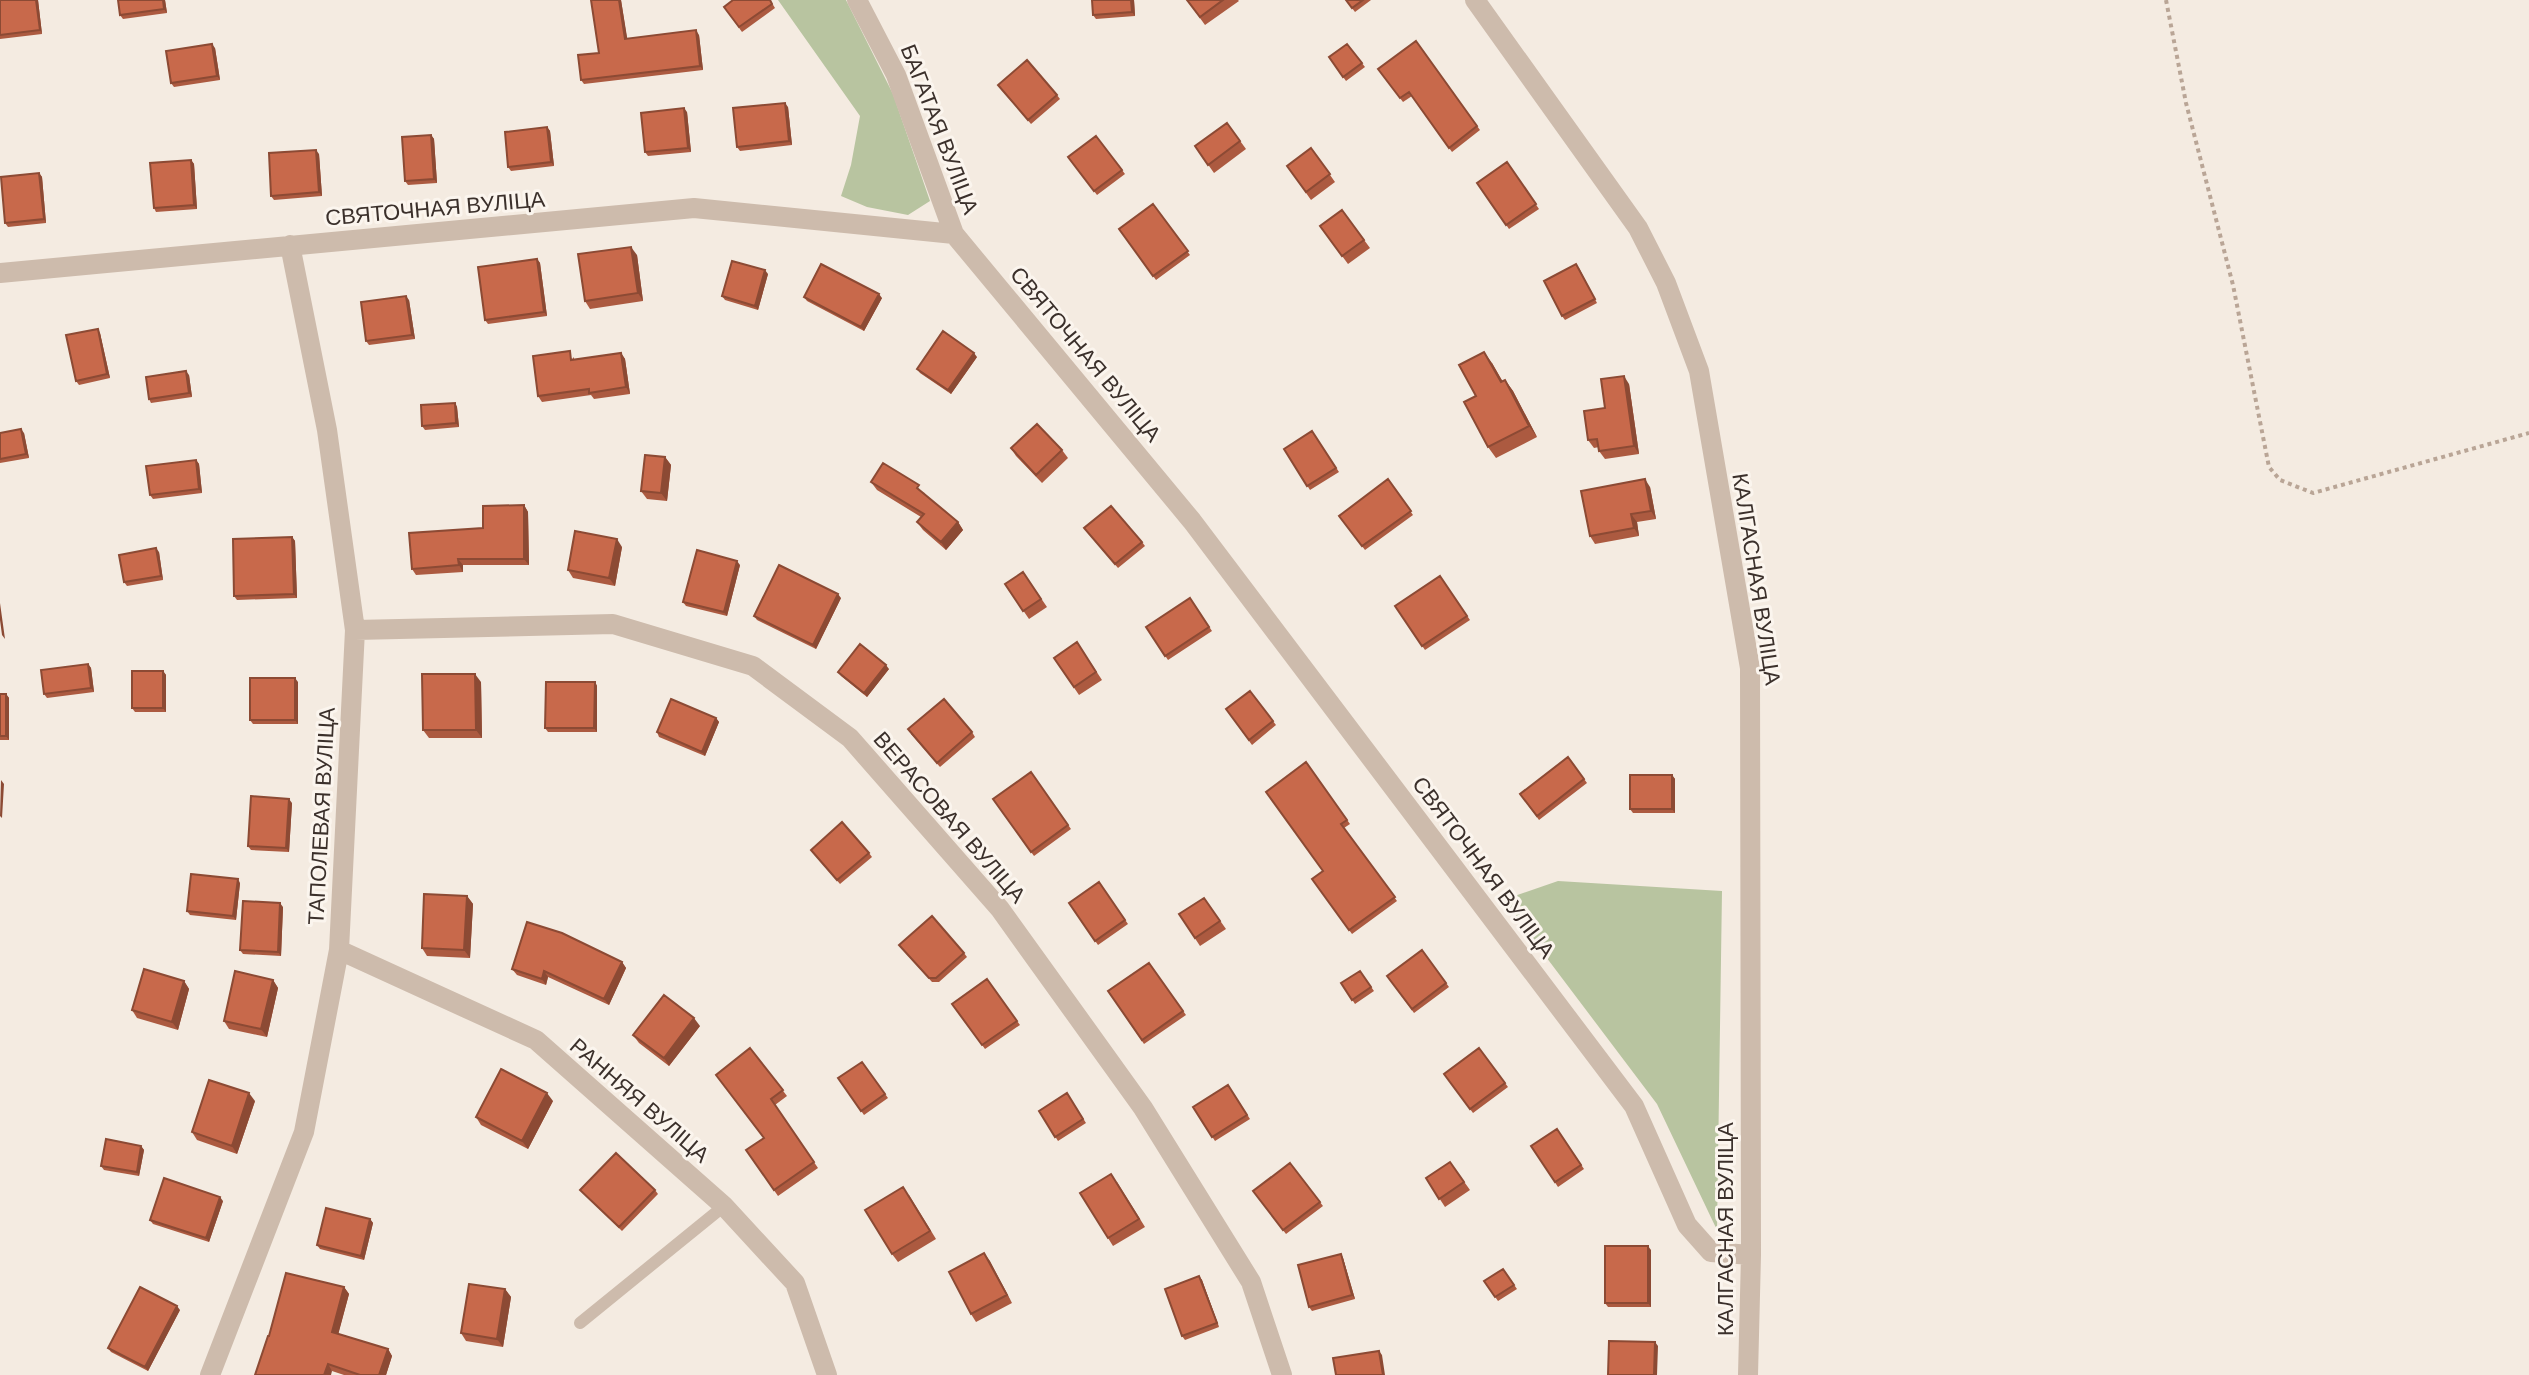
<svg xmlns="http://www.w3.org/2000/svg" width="2529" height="1375" font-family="'DM Sans',sans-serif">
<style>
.green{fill:#b8c4a0}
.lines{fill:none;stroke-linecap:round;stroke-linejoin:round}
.path{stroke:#b9a596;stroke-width:4;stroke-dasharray:4 4;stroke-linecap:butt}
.service{stroke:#cdbbac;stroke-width:12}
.minor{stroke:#cdbbac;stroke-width:20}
.wall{fill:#ac5a40}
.shaded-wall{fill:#8c4a34}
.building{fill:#c8694b;stroke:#8c4a34;stroke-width:2}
.labels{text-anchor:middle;stroke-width:6;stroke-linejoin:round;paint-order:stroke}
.street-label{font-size:22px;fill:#3b302b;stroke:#fbf5ee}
</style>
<rect width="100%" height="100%" fill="#f4ebe1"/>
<path class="green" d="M778,0H846L893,94L930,201L908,215L867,207L841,196L851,165L860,116Z
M1558,881L1722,891L1717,1230L1657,1104L1503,900Z"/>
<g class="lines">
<path class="path" d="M2166,0L2186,103L2233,285L2269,467L2280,480L2313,493L2529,433"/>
<path class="service" d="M580,1323L724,1206"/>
<path class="minor" d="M857,0L896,75L954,234
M1475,0L1638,228L1666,283L1699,371L1750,668L1751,1255L1748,1375
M0,273L694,208L954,234L1192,521L1634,1106L1687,1225L1711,1252L1751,1255
M355,630L613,624L753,666L850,738L1000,909L1143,1108L1251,1282L1282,1375
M339,950L536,1040L724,1206L795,1283L827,1375
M210,1375L304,1132L339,950L355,630L327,430L290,245"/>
</g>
<path class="wall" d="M0,0H38L42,34L0,39Z
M118,0H165L167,13L123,19L120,15Z
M591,0H621L627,39L699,35L703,70L584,84L581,80L599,53Z
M770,0L775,8L742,32L724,7Z
M1092,0H1134L1135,16L1096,19L1093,15Z
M1187,0H1238L1239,1L1205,25Z
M1346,0H1371L1355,12Z
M1416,41L1480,130L1452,152L1412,96L1403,102L1378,69Z
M1347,44L1365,67L1346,81L1329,57Z
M215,48L220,80L174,87L171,83Z
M1001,89L1057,95L1060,99L1031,124Z
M788,107L792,145L740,151L737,147Z
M687,112L691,152L648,156L645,152Z
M1227,123L1246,149L1214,173L1195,146Z
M547,127L550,131L554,166L511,171L508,167Z
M431,135L434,139L437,183L408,185L405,181Z
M1096,136L1125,174L1097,195L1068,157Z
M1311,148L1335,182L1311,200L1287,166Z
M319,154L322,196L274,200L271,196Z
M191,160L194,164L197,209L156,212L154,208Z
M1507,162L1539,209L1509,229L1477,183Z
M39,173L42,177L46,223L8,227L5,223Z
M1153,204L1190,255L1156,280L1119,229Z
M1342,210L1370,248L1348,264L1320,226Z
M637,255L643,301L590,309L585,301Z
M537,259L540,263L547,316L488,324L485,320Z
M1579,268L1597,303L1565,320L1562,316Z
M768,274L758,310L725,300L722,296Z
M804,297L882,298L864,331L807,301Z
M409,300L415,339L369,345L366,341Z
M100,333L110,378L79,385L76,381Z
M621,353L625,359L630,394L594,399L591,395L542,402L538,396L574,357V360Z
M977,357L951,394L920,373L917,369Z
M1492,363L1503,382L1505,380L1513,391L1537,437L1496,458L1488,447L1476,396Z
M189,375L192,397L151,403L149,399Z
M1629,384L1639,454L1605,459L1599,451V447L1594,448L1588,440L1605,408Z
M455,403L457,407L459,427L425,430L422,426Z
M1312,431L1339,472L1310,490L1284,449Z
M0,433H24L29,458L0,463Z
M1011,448L1062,450L1068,458L1042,483L1016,456Z
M665,457L671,465L667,501L647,499L641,491Z
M196,460L199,464L202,493L153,499L150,495Z
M1388,479L1413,515L1365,550L1339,516Z
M871,482L925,493L924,494L958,522L963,530L946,550L923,530L917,522L921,517L877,490Z
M1650,487L1656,519L1637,522L1639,536L1595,544L1590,536Z
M524,505L528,512L529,565H463V572L416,575L412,569Z
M1087,532L1142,542L1145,546L1118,568Z
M292,537L295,541L297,598L237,600L234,596Z
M622,547L615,586L573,578L568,570Z
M159,552L163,580L127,586L124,582Z
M740,565L727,616L686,606L683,602Z
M1023,572L1047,607L1029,619L1005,584Z
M1440,576L1470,620L1425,650L1395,606Z
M841,598L816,649L757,620L754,616Z
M1190,598L1212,631L1168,660L1146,627Z
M1077,642L1102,680L1079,695L1054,658Z
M88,664L91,668L94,692L47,698L44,694Z
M889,669L867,697L841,676L838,672Z
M163,671L166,675V712H135L132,708Z
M298,682V724H253L250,720Z
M481,682L482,738H429L423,730Z
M595,682L597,686V732H548L545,728Z
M1250,691L1276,725L1252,745L1226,709Z
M0,694H6L9,698V740H0Z
M716,718L719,722L705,756L659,737L657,732Z
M972,732L975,737L940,767L911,734Z
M1568,757L1587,783L1539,820L1520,794Z
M1306,762L1350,824L1344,828L1397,901L1352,934L1312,879L1323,871Z
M1031,772L1071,829L1034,856L993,799Z
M1672,775L1675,779V813H1633L1630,809Z
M292,803L289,852L251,850L248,846Z
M869,853L872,857L840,884L814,854Z
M1099,882L1128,924L1098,945L1069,903Z
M240,883L236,920L190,915L187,911Z
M467,896L473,904L470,958L427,956L422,948Z
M1204,898L1226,929L1200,946L1179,914Z
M283,907L281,956L243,954L240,950Z
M902,949L964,953L967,957L939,982H932Z
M1422,950L1449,987L1414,1013L1387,976Z
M622,962L626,968L609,1005L548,977L546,985L517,975L512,969Z
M1149,963L1186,1015L1144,1044L1108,991Z
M1360,971L1374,991L1355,1004L1341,983Z
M987,979L1020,1025L985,1049L952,1004Z
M273,980L278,988L267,1037L229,1029L224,1021Z
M184,981L189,989L178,1030L137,1018L132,1010Z
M700,1026L669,1066L639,1043L633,1035Z
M750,1048L787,1096L775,1105L818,1168L778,1196L746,1150L764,1138Z
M1479,1048L1508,1087L1473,1113L1444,1074Z
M862,1062L888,1098L864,1115L838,1078Z
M1228,1085L1250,1119L1215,1141L1193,1107Z
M1067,1093L1086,1123L1058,1141L1039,1111Z
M255,1101L237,1154L197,1140L192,1132Z
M553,1101L528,1149L481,1125L476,1117Z
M1557,1129L1584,1169L1558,1187L1531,1146Z
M141,1146L144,1150L139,1176L104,1170L101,1166Z
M1450,1162L1470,1190L1445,1207L1426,1178Z
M1290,1163L1323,1206L1286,1234L1253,1191Z
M1117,1182L1145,1227L1113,1246L1108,1238Z
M580,1190H655L658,1194L622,1231Z
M909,1195L936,1239L898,1262L892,1254Z
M223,1201L209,1242L153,1224L150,1220Z
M370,1219L373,1223L364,1260L320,1249L317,1245Z
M1651,1250V1307H1608L1605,1303Z
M984,1253L1012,1303L976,1322L971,1314Z
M1341,1254L1343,1258L1355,1299L1312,1311L1309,1307Z
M1503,1269L1517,1289L1498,1301L1484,1281Z
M1199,1276L1202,1280L1219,1327L1185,1340L1182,1336Z
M344,1287L349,1294L338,1334L388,1349L392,1356L386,1375H344L332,1371L269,1336Z
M505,1289L511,1297L503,1347L466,1341L461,1333Z
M180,1310L148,1371L111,1352L108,1348Z"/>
<path class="shaded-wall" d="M36,0H38L42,34L40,30Z
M163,0H165L167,13L164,9Z
M619,0H621L628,43L625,39Z
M1131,0H1134L1135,16L1132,12Z
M696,30L699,35L703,70L700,66Z
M212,44L215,48L220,80L217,76Z
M785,103L788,107L792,145L789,141Z
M684,108L687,112L691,152L688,148Z
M547,127L550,131L554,166L551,162Z
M431,135L434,139L437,183L434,179Z
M316,150L319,154L322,196L319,192Z
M191,160L194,164L197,209L194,205Z
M39,173L42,177L46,223L44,219Z
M631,247L637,255L643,301L638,293Z
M537,259L540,263L547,316L544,312Z
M765,270L768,274L758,310L755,306Z
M879,294L882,298L864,331L861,327Z
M406,296L409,300L415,339L412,335Z
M98,329L100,333L110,378L107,374Z
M1484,352L1492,363L1509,393L1501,382Z
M621,353L625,359L630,394L626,387Z
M974,353L977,357L951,394L948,390Z
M186,371L189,375L192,397L189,393Z
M1624,376L1629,384L1639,454L1634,446Z
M1505,380L1513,391L1537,437L1529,426Z
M455,403L457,407L459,427L456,423Z
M21,429L24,433L29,458L26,454Z
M665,457L671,465L667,501L661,493Z
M196,460L199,464L202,493L199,489Z
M1645,479L1650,487L1656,519L1651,511Z
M524,505L528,512L529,565L524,559Z
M1631,514L1637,522L1639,536L1634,528Z
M958,522L963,530L946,550L941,542Z
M292,537L295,541L297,598L294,594Z
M617,539L622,547L615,586L609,578Z
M156,548L159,552L163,580L161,576Z
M458,559L463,565V572L459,565Z
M737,561L740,565L727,616L724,612Z
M838,594L841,598L816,649L813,645Z
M0,603L5,639L2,635L0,620Z
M88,664L91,668L94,692L91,688Z
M886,665L889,669L867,697L864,693Z
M163,671L166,675V712L163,708Z
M475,674L481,682L482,738L476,730Z
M295,678L298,682V724L295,720Z
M595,682L597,686V732L594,728Z
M6,694L9,698V740L6,736Z
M716,718L719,722L705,756L702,752Z
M1672,775L1675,779V813L1672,809Z
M1,780L4,784L2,818L0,816Z
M289,799L292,803L289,852L286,848Z
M238,879L240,883L236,920L233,916Z
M467,896L473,904L470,958L464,950Z
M280,903L283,907L281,956L278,952Z
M622,962L626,968L609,1005L604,999Z
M544,971L548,977L546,985L542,979Z
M273,980L278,988L267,1037L261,1029Z
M184,981L189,989L178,1030L172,1022Z
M694,1018L700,1026L669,1066L664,1058Z
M249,1093L255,1101L237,1154L232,1146Z
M547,1093L553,1101L528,1149L522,1141Z
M141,1146L144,1150L139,1176L137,1172Z
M220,1197L223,1201L209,1242L206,1238Z
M370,1219L373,1223L364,1260L361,1256Z
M1648,1246L1651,1250V1307L1648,1303Z
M984,1253L990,1261L1012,1303L1007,1295Z
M1341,1254L1343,1258L1355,1299L1352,1295Z
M1199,1276L1202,1280L1219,1327L1217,1323Z
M344,1287L349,1294L337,1339L332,1332Z
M505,1289L511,1297L503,1347L497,1339Z
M177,1306L180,1310L148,1371L145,1367Z
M1655,1342L1658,1346L1657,1375H1654Z
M388,1349L392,1356L386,1375H379Z
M1379,1351L1382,1355L1385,1375H1383Z
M328,1364L332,1371L331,1375H324Z"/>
<path class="building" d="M0,0H36L40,30L0,35Z
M118,0H163L164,9L120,15Z
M591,0H619L625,39L696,30L700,66L581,80L578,55L599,53Z
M733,0H770L772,4L739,27L724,7Z
M1092,0H1131L1132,12L1093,15Z
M1187,0H1223L1200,17Z
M1346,0H1363L1352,8Z
M1416,41L1477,126L1449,148L1409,92L1400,98L1378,69Z
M212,44L217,76L171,83L166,51Z
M1347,44L1362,63L1343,77L1329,57Z
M1027,60L1057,95L1028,120L998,85Z
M785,103L789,141L737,147L733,108Z
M684,108L688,148L645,152L641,113Z
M1227,123L1240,141L1208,165L1195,146Z
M547,127L551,162L508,167L505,132Z
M431,135L434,179L405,181L402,137Z
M1096,136L1122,170L1094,191L1068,157Z
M1311,148L1330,174L1306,192L1287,166Z
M316,150L319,192L271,196L269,153Z
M191,160L194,205L154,208L150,163Z
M1507,162L1536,204L1506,225L1477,183Z
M39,173L44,219L5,223L1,177Z
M1153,204L1188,251L1153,276L1119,229Z
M1342,210L1364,240L1342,256L1320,226Z
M631,247L638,293L585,301L578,254Z
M537,259L544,312L485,320L478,267Z
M732,261L765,270L755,306L722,296Z
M821,264L879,294L861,327L804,297Z
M1576,264L1595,299L1562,316L1544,281Z
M406,296L412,335L366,341L361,302Z
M98,329L107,374L76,381L66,335Z
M943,331L974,353L948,390L917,369Z
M570,351L571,360L621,353L626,387L589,393V389L538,396L533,356Z
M1484,352L1501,382L1505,380L1529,426L1488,447L1464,402L1476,396L1459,365Z
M186,371L189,393L149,399L146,377Z
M1624,376L1634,446L1599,451L1597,439L1588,440L1584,411L1605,408L1601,379Z
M455,403L456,423L422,426L421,405Z
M1037,424L1062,450L1036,475L1011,448Z
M21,429L26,454L0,459V433Z
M1312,431L1336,468L1307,486L1284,449Z
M645,455L665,457L661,493L641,491Z
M196,460L199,489L150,495L146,466Z
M883,463L919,485L917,488L958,522L941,542L917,522L924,514L871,482Z
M1388,479L1411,511L1362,546L1339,516Z
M1645,479L1651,511L1631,514L1634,528L1590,536L1581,491Z
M524,505V559H458L459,565L412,569L409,533L483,528V506Z
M1111,506L1142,542L1115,564L1084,528Z
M575,531L617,539L609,578L568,570Z
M292,537L294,594L234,596L233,539Z
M156,548L161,576L124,582L119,555Z
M697,550L737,561L724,612L683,602Z
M779,565L838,594L813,645L754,616Z
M1023,572L1041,599L1023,611L1005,584Z
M1440,576L1467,616L1422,646L1395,606Z
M1190,598L1209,627L1165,656L1146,627Z
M1077,642L1096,672L1074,687L1054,658Z
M860,644L886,665L864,693L838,672Z
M88,664L91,688L44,694L41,670Z
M132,671H163V708H132Z
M422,674H475L476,730H423Z
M250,678H295V720H250Z
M546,682H595L594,728H545Z
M1250,691L1273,721L1249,740L1226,709Z
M0,694H6V736H0Z
M671,699L716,718L702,752L657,732Z
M944,699L972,732L937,763L908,729Z
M1568,757L1584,779L1537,816L1520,794Z
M1306,762L1347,820L1341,824L1395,897L1349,930L1312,879L1323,871L1266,792Z
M1031,772L1068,825L1031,852L993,799Z
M1630,775H1672V809H1630Z
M251,796L289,799L286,848L248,846Z
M842,822L869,853L837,880L811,850Z
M191,874L238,879L233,916L187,911Z
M1099,882L1125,920L1095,941L1069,903Z
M424,894L467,896L464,950L422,948Z
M1204,898L1220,921L1195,938L1179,914Z
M243,901L280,903L278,952L240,950Z
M932,916L964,953L936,978H929L899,945Z
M527,922L562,933L622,962L604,999L544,971L542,979L512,969Z
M1422,950L1446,983L1412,1009L1387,976Z
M1149,963L1183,1011L1142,1040L1108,991Z
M144,969L184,981L172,1022L132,1010Z
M235,971L273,980L261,1029L224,1021Z
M1360,971L1371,987L1352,1000L1341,983Z
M987,979L1017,1021L982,1045L952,1004Z
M664,995L694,1018L664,1058L633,1035Z
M750,1048L783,1090L771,1099L814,1162L774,1190L746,1150L764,1138L716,1075Z
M1479,1048L1505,1083L1470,1109L1444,1074Z
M862,1062L885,1094L861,1111L838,1078Z
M501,1069L547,1093L522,1141L476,1117Z
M209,1080L249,1093L232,1146L192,1132Z
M1228,1085L1247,1115L1212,1137L1193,1107Z
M1067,1093L1083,1119L1055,1137L1039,1111Z
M1557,1129L1581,1165L1555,1182L1531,1146Z
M106,1139L141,1146L137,1172L101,1166Z
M616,1153L655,1190L619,1227L580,1190Z
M1450,1162L1464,1182L1439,1199L1426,1178Z
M1290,1163L1320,1202L1283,1230L1253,1191Z
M1111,1174L1139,1219L1108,1238L1080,1193Z
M164,1178L220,1197L206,1238L150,1220Z
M903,1187L930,1231L892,1254L865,1210Z
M326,1208L370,1219L361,1256L317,1245Z
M1605,1246H1648V1303H1605Z
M984,1253L1007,1295L971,1314L949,1272Z
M1341,1254L1352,1295L1309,1307L1298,1265Z
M1503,1269L1514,1285L1495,1297L1484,1281Z
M286,1273L344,1287L332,1332L388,1349L379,1375H360L328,1364L324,1375H255L268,1336H269Z
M1199,1276L1217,1323L1182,1336L1165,1289Z
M469,1284L505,1289L497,1339L461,1333Z
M140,1287L177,1306L145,1367L108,1348Z
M1609,1341L1655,1342L1654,1375H1608Z
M1379,1351L1383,1375H1336L1333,1358Z"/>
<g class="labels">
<g class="street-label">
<text transform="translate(940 129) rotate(69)" y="8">БАГАТАЯ ВУЛІЦА</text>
<text transform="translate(435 208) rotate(-5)" y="8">СВЯТОЧНАЯ ВУЛІЦА</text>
<text transform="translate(1086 354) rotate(50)" y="8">СВЯТОЧНАЯ ВУЛІЦА</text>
<text transform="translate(1757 579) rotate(81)" y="8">КАЛГАСНАЯ ВУЛІЦА</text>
<text transform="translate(321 816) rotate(-87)" y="8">ТАПОЛЕВАЯ ВУЛІЦА</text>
<text transform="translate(950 817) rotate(49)" y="8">ВЕРАСОВАЯ ВУЛІЦА</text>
<text transform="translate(1484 867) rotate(53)" y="8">СВЯТОЧНАЯ ВУЛІЦА</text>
<text transform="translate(640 1100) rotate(41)" y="8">РАННЯЯ ВУЛІЦА</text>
<text transform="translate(1725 1229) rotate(-90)" y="8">КАЛГАСНАЯ ВУЛІЦА</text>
</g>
</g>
</svg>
